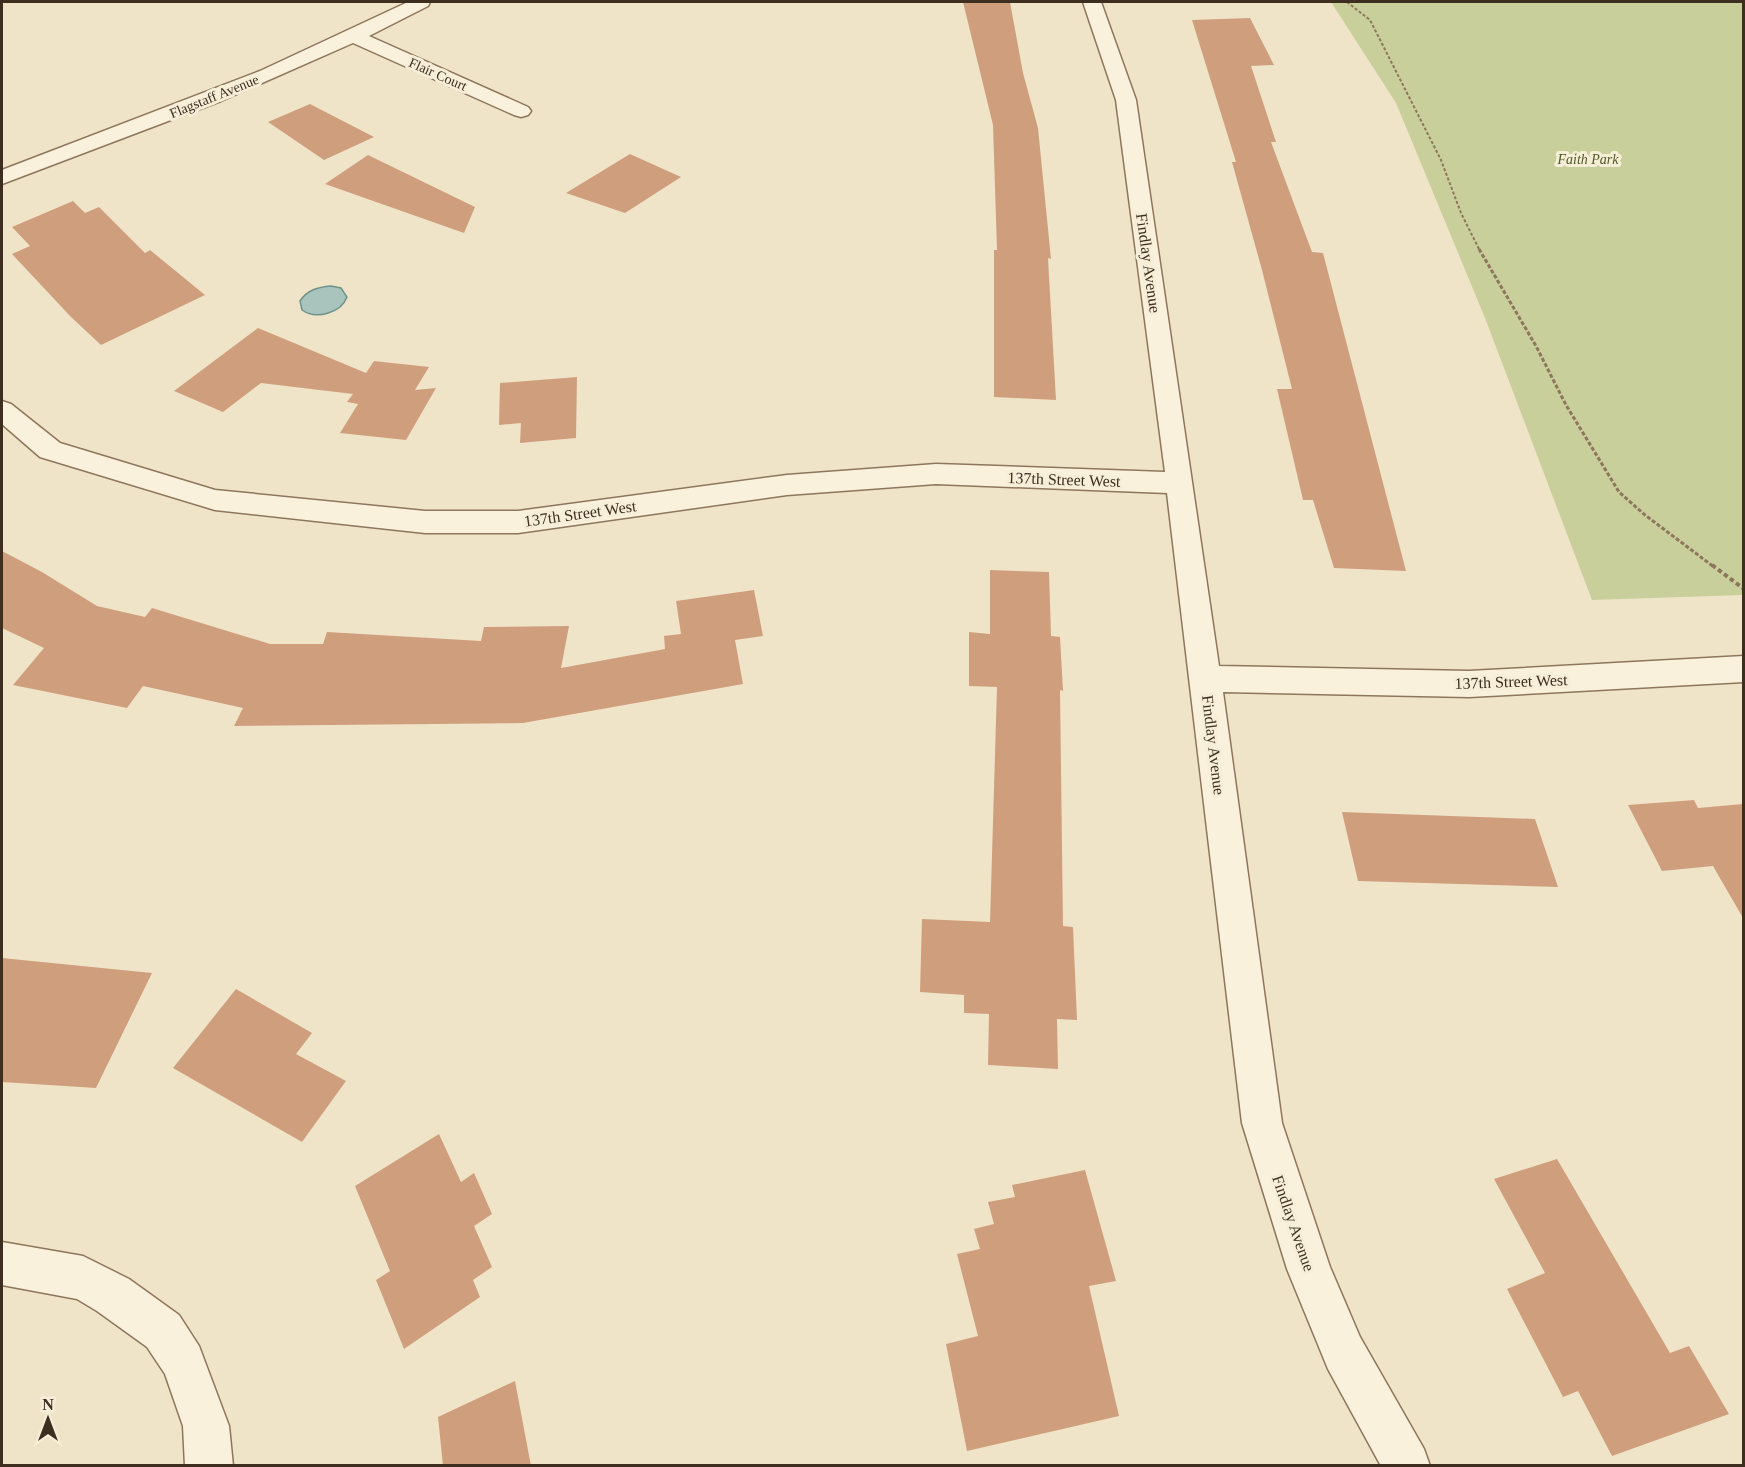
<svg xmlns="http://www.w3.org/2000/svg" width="1745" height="1467" font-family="Georgia,serif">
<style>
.green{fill:#c9cf9b}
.water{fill:#a9c4bc;stroke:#6f938a;stroke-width:1.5}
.building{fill:#cf9f7d}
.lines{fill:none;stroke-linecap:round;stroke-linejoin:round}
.street-casing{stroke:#8d765c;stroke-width:3}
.path-far2{stroke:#8d765c;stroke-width:2;stroke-dasharray:3 2;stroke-linecap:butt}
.path-far1{stroke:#8d765c;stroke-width:3;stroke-dasharray:4 2;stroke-linecap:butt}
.path{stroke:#8d765c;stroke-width:4;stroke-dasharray:4.5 3;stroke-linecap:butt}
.street{fill:#faf1dc;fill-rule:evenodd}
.labels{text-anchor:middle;stroke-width:6;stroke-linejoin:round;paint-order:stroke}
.far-street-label{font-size:14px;fill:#3d2e20;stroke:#f7eed8}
.far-park-label{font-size:14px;font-style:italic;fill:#4d5a26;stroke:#f7eed8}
.street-label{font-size:16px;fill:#3d2e20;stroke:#f7eed8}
</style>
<rect width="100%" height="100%" fill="#f0e4c8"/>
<path class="green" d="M1331,2H1743V595L1592,600L1485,318L1396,103Z"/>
<path class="water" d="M331,286L341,288L347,297C341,313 316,320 302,310L300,301C307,290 318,287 331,286Z"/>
<path class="building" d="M963,2H1010L1023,73L1038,128L1051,259L1048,258L1056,400L994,397V250H997L993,125Z
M1250,18L1274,65L1251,66L1276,142H1271L1312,252L1323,253L1406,571L1334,568L1313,500H1303L1277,389H1292L1262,270L1232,162H1236L1192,20Z
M310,104L374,137L324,160L268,122Z
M630,154L681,177L625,213L566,193Z
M368,155L475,207L464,233L325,184Z
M73,201L85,213L99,207L145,253L150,250L205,295L101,345L71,317L12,254L30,246L12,227Z
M258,328L366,373L374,361L429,367L415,390L436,388L406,440L340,433L358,404L347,402L353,394L261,383L223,412L174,391Z
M577,377L576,438L520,443L521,423L499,425L500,383Z
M2,551L42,572L97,606L145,617L152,608L270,644H323L327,632L481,641L484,627L569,626L561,668L665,649L664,636L681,634L676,601L754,590L763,636L735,640L743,684L523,723L234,726L243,708L143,686L127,708L13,685L44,648L2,628Z
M990,570L1049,572L1051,636L1060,637L1063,691L1060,690L1063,926L1073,927L1077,1020L1057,1019L1058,1069L988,1065L989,1014L964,1013V995L920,992L922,919L990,922L997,687L969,686V632L990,634Z
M1694,800L1698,808L1743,804V918L1713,866L1662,871L1628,805Z
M1342,812L1535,819L1558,887L1358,881Z
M2,958L152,973L96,1088L2,1082Z
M236,989L312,1033L296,1054L346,1081L302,1142L173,1068Z
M439,1134L461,1182L474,1173L492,1214L474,1226L492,1267L473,1280L480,1297L404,1349L376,1280L390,1271L355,1186Z
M1557,1159L1670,1353L1689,1346L1729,1414L1612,1456L1578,1391L1563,1397L1507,1289L1545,1273L1494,1179Z
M1085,1170L1116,1281L1089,1286L1119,1416L967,1451L946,1344L978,1336L957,1254L980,1249L974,1229L994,1224L988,1202L1015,1197L1012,1185Z
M515,1381L531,1466H443L438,1417Z"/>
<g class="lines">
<defs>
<path id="street" d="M408,2H430L428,6L369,36L528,107L531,111L528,115L521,117L514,115L353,43L221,101L2,184V170L260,71Z
M1083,2H1101L1136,100L1219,666L1469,671L1744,656V682L1469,697L1223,692L1282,1123L1330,1267L1360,1337L1424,1449L1430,1466H1381L1328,1369L1287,1269L1242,1123L1167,493L936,484L787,495L518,533H425L215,510L40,457L2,424V401L11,404L60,443L215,490L425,511H518L787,475L936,464L1165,472L1116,100Z
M2,1242L83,1256L129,1279L179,1315L199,1346L229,1426L233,1466H185L183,1426L165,1374L147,1347L97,1311L77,1299L2,1285Z"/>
</defs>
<use href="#street" class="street-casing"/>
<path class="path-far2" d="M1347,2L1370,20L1441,160L1461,213L1480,251"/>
<path class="path-far1" d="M1479,249L1536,346L1566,405L1619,492L1645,515L1714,567"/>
<path class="path" d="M1712,565L1744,589"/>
<use href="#street" class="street"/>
</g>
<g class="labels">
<g class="far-street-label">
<text transform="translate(438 74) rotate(24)" y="5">Flair Court</text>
<text transform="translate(214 96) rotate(-22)" y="5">Flagstaff Avenue</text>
</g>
<g class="far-park-label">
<text x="1588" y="164">Faith Park</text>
</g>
<g class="street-label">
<text transform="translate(1149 263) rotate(82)" y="6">Findlay Avenue</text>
<text transform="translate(1064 479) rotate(2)" y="6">137th Street West</text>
<text transform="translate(580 513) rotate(-8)" y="6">137th Street West</text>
<text transform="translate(1511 681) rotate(-2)" y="6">137th Street West</text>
<text transform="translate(1214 745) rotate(83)" y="6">Findlay Avenue</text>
<text transform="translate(1294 1223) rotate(71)" y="6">Findlay Avenue</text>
</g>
</g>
<rect width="1745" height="1467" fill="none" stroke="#3d2e20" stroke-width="6"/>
<g transform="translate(48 1419)" stroke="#f7eed8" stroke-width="4.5" paint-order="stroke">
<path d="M0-4.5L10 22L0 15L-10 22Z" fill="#3d2e20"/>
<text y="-9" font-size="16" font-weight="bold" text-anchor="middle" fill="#3d2e20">N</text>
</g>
</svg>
